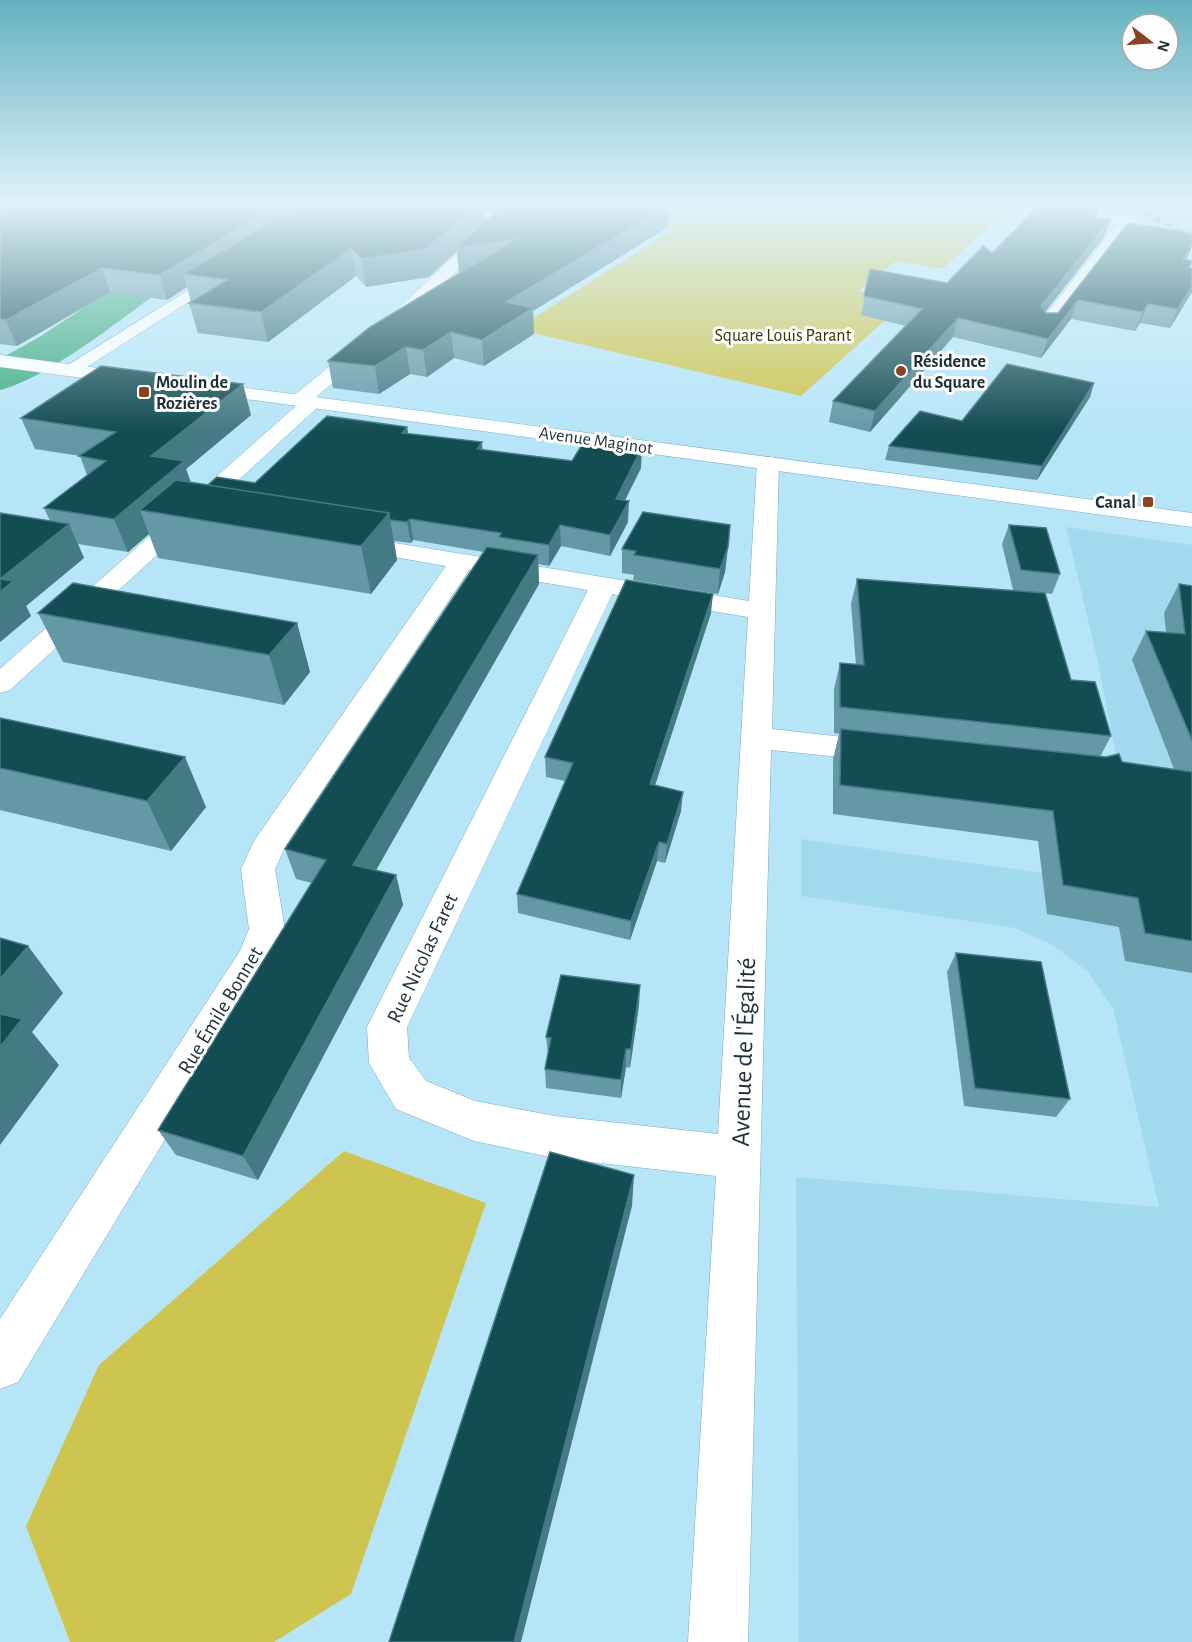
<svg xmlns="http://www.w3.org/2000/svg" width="1192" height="1642" font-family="'Alegreya Sans',sans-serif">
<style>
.built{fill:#a3d9ee}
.green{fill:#cec550}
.water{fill:#42ac84;stroke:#37876d;stroke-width:1.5}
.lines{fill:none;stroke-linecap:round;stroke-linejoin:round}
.river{fill:#42ac84;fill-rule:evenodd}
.minor-casing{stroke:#7fabbd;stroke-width:1}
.major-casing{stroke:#7fabbd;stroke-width:1}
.minor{fill:#fff;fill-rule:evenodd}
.major{fill:#fff;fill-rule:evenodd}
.rail-casing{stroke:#587580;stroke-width:3}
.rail{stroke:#fefefe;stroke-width:2;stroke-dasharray:6;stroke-linecap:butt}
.wall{fill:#6598a5;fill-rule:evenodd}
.shaded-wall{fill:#447a84}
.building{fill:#134c52;stroke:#447a84;stroke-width:1.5}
.poi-dot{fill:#8a4320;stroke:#fefefe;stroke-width:2}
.labels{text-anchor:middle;stroke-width:6;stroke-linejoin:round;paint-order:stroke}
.far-park-label{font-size:18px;fill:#3c3701;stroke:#fefefe}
.far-poi-label{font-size:18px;font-weight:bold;fill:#1e3037;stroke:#fefefe;text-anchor:start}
.far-street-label{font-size:18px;fill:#1e3037;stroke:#fefefe}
.street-label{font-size:21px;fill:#1e3037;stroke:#fefefe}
.near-street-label{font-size:26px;fill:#1e3037;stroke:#fefefe}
</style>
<rect width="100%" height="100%" fill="#b7e5f8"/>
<path class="built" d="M1101,202H1146L1192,221V243Z
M1066,527L1192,545V1642H799L796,1177L1159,1207L1113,1008L1087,971L1051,944L1015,928L801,896V839L1142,887L1097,658Z"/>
<path class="green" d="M616,202H1016L942,269L896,261L859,291L871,294L861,305L893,313L801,396L516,329L674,229L609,217Z
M344,1151L486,1203L351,1594L274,1642H70L26,1526L99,1365Z"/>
<path class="water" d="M190,268L129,311L68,346L77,348L64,354L33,350L142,280Z"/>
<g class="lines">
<path class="river" d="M49,202H92L182,236L187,243L183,270L178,278C132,310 52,377 0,390V359L41,336L148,265L152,248L53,209Z"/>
<defs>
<path id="minor" d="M1048,202C1099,202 1146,224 1192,244V253L1129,227L1052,330H1040L1037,326L1040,322L1118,223L1050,205Z
M1157,202H1176L1192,208V217Z
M439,208L499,215L506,219L502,227L398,328L316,397L322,402L319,406L10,690L0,693V669L296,406L289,401L292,397L386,320L491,222L434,215L432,212Z
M227,266L235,271L232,274L76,374H62L60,370Z
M768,457L776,458L779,463L772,729L879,741L890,744L894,751L890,758L879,761L771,750L748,1642H688L716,1176L555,1158L474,1141L396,1109L369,1063L367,1027L588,590L469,570L286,845L275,869L285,929L268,969L18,1382L0,1389V1319L240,951L249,929L241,869L254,841L446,566L343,548L340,543L343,538L352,536L749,601L757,463L760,458ZM612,594L748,617L718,1134L555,1116L475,1101L426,1081L409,1058L407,1027Z"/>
<path id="major" d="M0,355L135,373L144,379L135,385L0,367Z
M201,382L1192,513V527L194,392L191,388L194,384Z"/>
</defs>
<use href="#minor" class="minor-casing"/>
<use href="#major" class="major-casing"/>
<use href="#minor" class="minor"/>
<use href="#major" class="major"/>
<defs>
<path id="rail" d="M1116,202L1192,235"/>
</defs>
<use href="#rail" class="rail-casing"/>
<use href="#rail" class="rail"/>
</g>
<path class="wall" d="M0,202H652L669,205L668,227L533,311L534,334L484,366L454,358L427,377L410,374L379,394L333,388L328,361L462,271L459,272L457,251L429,277L366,287L356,276L268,342L198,333L189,303L191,302L187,287L167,300L110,292L17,346L0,344ZM485,211L496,212L486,222Z
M1097,218L1110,220L1104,237L1045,312L1046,313H1058L1128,223L1192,235V247L1186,260L1190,268H1192V292L1170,328L1140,323L1135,331L1071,319L1041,358L953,337L870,432L829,422L833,401L906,326L861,315L870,269L947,283Z
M1094,383L1090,397L1037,480L885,460L889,446L962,421Z
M251,415L186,469L191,482L208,485L255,483L407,427L408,434L482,442V450L641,468L625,500L628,522L610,556L561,546L549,566L538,564L539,584L375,870L396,875L403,905L258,1180L176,1155L158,1130L312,883L296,879L285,849L484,552L413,540L411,543L394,541L397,560L371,594L158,558L149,534L128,552L78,544L84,558L26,606L31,616L0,642L50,521L44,508L87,475L80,456L35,449L21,418Z
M730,525L725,572L718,594L633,580L634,575L622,573V549Z
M1009,525L1060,574L1052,594L1045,593L1071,680L1111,736L1100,757L1122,762L1174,769L1132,660L1146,631L1166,632L1164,613L1179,584L1192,586V973L1125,961L1119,927L1047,914L1038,841L833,814V759L839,734L834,733V689L840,663L856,665L851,604L857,579L1013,590L1002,544Z
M38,613L297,623L310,672L284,705L63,662Z
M711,613L655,785L681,811L665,863L657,861L630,940L518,913L517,894L565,781L546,777L545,757Z
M0,718L206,807L171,851L0,810Z
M956,953L1070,1099L1056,1117L964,1106L947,972Z
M639,1005L630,1068L626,1067L621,1098L546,1088L545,1069L548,1054L546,1037Z"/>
<path class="shaded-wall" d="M285,202H334L183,274L187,287L167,300L160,275L271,209Z
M479,202H484L486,224L516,239L517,263L459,272L457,251L429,277L366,287L362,259Z
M669,205L668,227L533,311L534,334L484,366L482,340L506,302Z
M1110,220L1104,237L1035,325L1041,306Z
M1192,244V247L1189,254L1176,277L1183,259Z
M351,249L356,276L268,342L261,312Z
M102,268L110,292L17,346L6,320Z
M1192,286V292L1170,328L1178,309Z
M1078,300L1071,319L1041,358L1048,339Z
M1148,304L1140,323L1135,331L1143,312Z
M958,318L953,337L870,432L875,411Z
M451,332L454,358L427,377L423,350Z
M406,347L410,374L379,394L375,366Z
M1094,383L1090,397L1037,480L1042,466Z
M243,384L251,415L186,469L194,493L140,510L149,534L128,552L114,519L151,456Z
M407,427L410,447L402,433Z
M482,442L483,462L477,449Z
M642,447L641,468L615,520L616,499Z
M629,501L628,522L610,556V535Z
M389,513L397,560L371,594L361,546Z
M410,519L413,540L411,543L407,522Z
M69,524L84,558L26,606L31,616L0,642V579Z
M560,525L561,546L549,566V545Z
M728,547L725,572L718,594L720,569Z
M538,555L539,584L362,895L353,865Z
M713,594L711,613L649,804L650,784Z
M297,623L310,672L284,705L269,655Z
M185,757L206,807L171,851L147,801Z
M683,792L681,811L665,863L667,844Z
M659,842L657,861L630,940L631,921Z
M396,875L403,905L258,1180L243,1156Z
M28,946L63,993L32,1032L59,1065L0,1145V979Z
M640,985L639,1005L630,1068L631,1049Z
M626,1049V1067L621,1098V1080Z
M634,1175L632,1206L521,1642H514Z"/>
<path class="building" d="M0,202H285L271,209L160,275L102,268L6,320L0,319Z
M308,202H479L426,249L362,259L351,249L261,312L189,303L227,280L183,274L283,215Z
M504,202H652L669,205L506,302L533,308L482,340L451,332L423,350L406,347L375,366L328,361L370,327L516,239L457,248L502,206Z
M1043,202H1054L1100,209L1094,218L1110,220L1041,306L1046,313H1058L1128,223L1182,231L1192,235V244L1183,259L1192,261L1189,268H1192V286L1178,309L1148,304L1143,312L1078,300L1048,339L958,318L875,411L833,401L922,309L864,296L870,269L947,283L983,246L992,253Z
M1007,364L1094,383L1042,466L889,446L920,411L962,421Z
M101,366L243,384L151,456L184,461L114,519L44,508L106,461L79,456L116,432L21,418Z
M327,416L407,427L402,433L482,442L477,449L572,461L585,440L642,447L616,499L629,501L610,535L560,525L549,545L499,537L501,533L410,519L407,522L390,520L389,513L208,485L217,477L255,483Z
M176,480L389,513L361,546L140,510Z
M643,512L730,525L728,547L720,569L634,555L636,551L622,549Z
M0,513L69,524L0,579Z
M1009,525L1046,528L1060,574L1021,570Z
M487,547L538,555L353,865L396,875L243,1156L158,1130L326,860L285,849Z
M0,579L13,581L0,592Z
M857,579L1045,593L1071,680L1095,682L1111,736L840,707V663L864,665Z
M626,580L713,594L650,784L683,792L667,844L659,842L631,921L517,894L573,763L545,757Z
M73,583L297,623L269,655L38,613Z
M1179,584L1192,586V740L1146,631L1185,634Z
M0,718L185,757L147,801L0,768Z
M841,729L1106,757L1119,754L1122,762L1192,772V941L1145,933L1138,898L1063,885L1053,811L840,785Z
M0,938L28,946L0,979Z
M956,953L1041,962L1070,1099L975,1088Z
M561,975L640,985L631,1049H626L621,1080L545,1069L551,1038L546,1037Z
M0,1014L22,1019L0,1047Z
M550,1152L634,1175L514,1642H389Z"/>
<linearGradient id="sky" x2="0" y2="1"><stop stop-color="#65b1c0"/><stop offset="0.47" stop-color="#dff3fc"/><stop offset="1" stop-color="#dff3fc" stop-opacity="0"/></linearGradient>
<rect width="1192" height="432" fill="url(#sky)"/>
<g class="poi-dot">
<circle cx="901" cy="371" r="6"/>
<rect x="138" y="386" width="12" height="12" rx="3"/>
<rect x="1142" y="496" width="12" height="12" rx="3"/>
</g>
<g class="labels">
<g class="far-park-label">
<text x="783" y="341">Square Louis Parant</text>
</g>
<g class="far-poi-label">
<text x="913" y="367">Résidence<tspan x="913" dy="21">du Square</tspan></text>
<text x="156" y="388">Moulin de<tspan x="156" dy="21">Rozières</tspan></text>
<text x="1136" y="508" text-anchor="end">Canal</text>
</g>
<g class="far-street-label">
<text transform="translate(596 440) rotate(8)" y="6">Avenue Maginot</text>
</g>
<g class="street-label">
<text transform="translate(422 958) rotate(-65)" y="7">Rue Nicolas Faret</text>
<text transform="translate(220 1010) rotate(-59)" y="7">Rue Émile Bonnet</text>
</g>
<g class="near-street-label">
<text transform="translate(743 1052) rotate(-88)" y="9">Avenue de l'Égalité</text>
</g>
</g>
<g transform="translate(1150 42) rotate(107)"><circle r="28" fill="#fefefe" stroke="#a4acae" stroke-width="1.5"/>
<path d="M0-4.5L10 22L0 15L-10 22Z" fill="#8a4320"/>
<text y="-9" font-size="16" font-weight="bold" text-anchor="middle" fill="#1e3037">N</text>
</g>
</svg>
